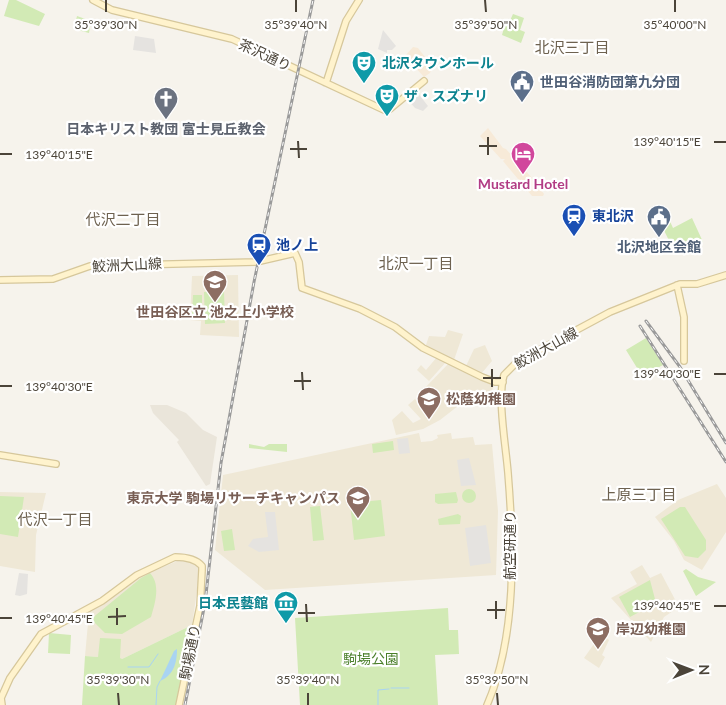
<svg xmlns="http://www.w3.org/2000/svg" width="726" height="705" font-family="Lato,'Noto Sans JP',sans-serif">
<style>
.residential{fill:#eae5da}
.commercial{fill:#f7ead8}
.education{fill:#efe8d6}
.green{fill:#d2eab5}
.parking{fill:#e5e3e0}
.water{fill:#a9d4f2}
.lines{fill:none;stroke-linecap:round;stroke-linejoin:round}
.stream{stroke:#a9d4f2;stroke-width:1}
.secondary-casing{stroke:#d6c79b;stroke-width:8}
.secondary{stroke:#fff3cd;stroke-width:5.5}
.rail-casing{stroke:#9a9a9a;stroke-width:3}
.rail{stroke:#fff;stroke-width:1;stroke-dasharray:4;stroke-linecap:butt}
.ticks{fill:none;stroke:#4b4439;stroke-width:2}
.labels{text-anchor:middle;stroke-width:4.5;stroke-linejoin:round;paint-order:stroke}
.street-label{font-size:14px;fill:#4b4439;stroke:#fff}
.culture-label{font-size:14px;font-weight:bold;fill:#0d838f;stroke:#fff;text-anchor:start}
.service-label{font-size:14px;font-weight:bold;fill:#4e5e75;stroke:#fff;text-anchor:start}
.worship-label{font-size:14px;font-weight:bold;fill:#5b616d;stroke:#fff}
.hotel-label{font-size:14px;font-weight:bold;fill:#b23c85;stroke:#fff}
.transit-label{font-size:14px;font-weight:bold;fill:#164399;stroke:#fff;text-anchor:start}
.education-label{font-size:14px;font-weight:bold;fill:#785e54;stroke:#fff;text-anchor:start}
.park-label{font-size:14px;fill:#4a7f2a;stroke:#fff}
.neighbourhood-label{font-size:15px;fill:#6e6250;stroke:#fff}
.ticks-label{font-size:12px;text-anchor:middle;fill:#4b4439;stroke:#fff;stroke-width:4.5;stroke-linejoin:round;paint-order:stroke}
</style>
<rect width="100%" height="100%" fill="#f6f3ec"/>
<path class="residential" d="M150,405H167L186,413L203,430L217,437L210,484L206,486L177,442L179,440L153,413Z"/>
<path class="commercial" d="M413,47L418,48L432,66L430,73L424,77L405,56Z
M488,128L503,148L506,149L533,179L544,194L543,196H532L503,161L505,159H501L480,136Z"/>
<path class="education" d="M238,275L239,337L200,335L201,321L190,320L192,276Z
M448,330L463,334L454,360L425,348L429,336L445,337Z
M485,345L492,361L481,374L466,366L474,349Z
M437,357L447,361L429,381L417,370L421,365L426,370Z
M450,362L494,385L490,396L476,392L440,420L423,429L396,435L392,420L402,411L413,423L421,419L408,405L415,399L425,410L430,406L419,394Z
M419,433L421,442L432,441L438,438L437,435L451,433L452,439L473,437L475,445L492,444L498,511L496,575L265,590L215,550L223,475Z
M717,484L726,498V532L702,570L684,560L674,541L655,517L678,500Z
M0,492L46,493L36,535L35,572L0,566Z
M180,560L195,563L200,570L192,625L122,659L85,656L89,612L141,576Z
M642,565L650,578L661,573L679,607L664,617L651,642L611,598L637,584L630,572Z
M601,634L609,640L602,655L605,657L599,668L584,658Z"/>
<path class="green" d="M9,0H16L45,14L39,26L4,16Z
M513,14L524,18L520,30L525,32L521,43L502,35L505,24L508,25Z
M77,16L91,21L89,33L74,29Z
M668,217L673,228L692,218L703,242L675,253L660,222Z
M224,291L225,323L205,324L204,292Z
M193,295H202V314H192Z
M646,338L663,365L642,376L626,350Z
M393,441L394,450L373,453L372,444Z
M249,444L264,447L269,444H287V452L249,448Z
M462 496a7 7 0 1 1 14 0a7 7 0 1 1-14 0Z
M456,492L458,500L457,503L438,504L435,502V494Z
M0,496L24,497L18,537L0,534Z
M381,500L385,536L354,540L350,503Z
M320,506L324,540L313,541L310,507Z
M680,507H685L706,540V550L698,558L685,556L661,519Z
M458,514L461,516L460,524L439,525L438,519Z
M232,529L235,550L224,551L221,531Z
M686,569L698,577L716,582L696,596L683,571Z
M150,573C161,585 155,603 151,617L122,634L105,633L91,619L141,578Z
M650,580L656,603L630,617L619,597Z
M448,608L449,630H458L459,654L435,655L438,705H300L295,618Z
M192,625L176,705H82L85,656L98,657L100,638L121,639L120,658L122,659Z
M49,633L71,635L70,654L48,653Z"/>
<path class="parking" d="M383,30L396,46L392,50H387V53L378,49Z
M135,36L154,39L156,53L133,50Z
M417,92L428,106L423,111L415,108L408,100Z
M408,438L410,453L399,454L397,439Z
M469,458L476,485L461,486L457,460Z
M265,512H275L279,550L259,552L248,546L253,539L268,537Z
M486,525L491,563L470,566L465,528Z
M19,573L28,574L27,594L20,596L15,595Z"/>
<path class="water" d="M177,649C177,662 174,675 160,681L174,651Z"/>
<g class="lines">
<path class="stream" d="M128,667H149L158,654
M391,688H409
M156,705L157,687L160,681
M378,705V690L389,689"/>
<defs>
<path id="secondary" d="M93,0L112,10L232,39L384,110L390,109L424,81
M326,83L346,21L359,0
M0,280L53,279L90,266L256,262L295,253L299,262L302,288L360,309L395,327L423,348L482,377L495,382H503
M677,285L684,317V361
M0,455L56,464
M2,705L1,698L10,678L41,634L102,601L137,575L175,557C184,557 196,559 202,566V570L200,606L179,705
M487,705C517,637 514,546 508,473C506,447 497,398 504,375L517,362L610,312L680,284H697L726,275"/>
</defs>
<use href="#secondary" class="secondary-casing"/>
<use href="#secondary" class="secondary"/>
<defs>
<path id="rail" d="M646,321L680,367L726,443
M640,326L726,462
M185,705L205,603L221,463L254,282L313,0"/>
</defs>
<use href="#rail" class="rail-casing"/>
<use href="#rail" class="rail"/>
</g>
<path class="ticks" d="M106,0V12M296,0V12M485,0L486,12M675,0V12M488,137V155M298,141L299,158M714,142H726M479,146H497M290,149H307M0,154H12M492,369V387M302,372L303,390M714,374H726M483,378H501M294,381H311M0,386H12M496,601V619M306,604L307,622M714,606H726M117,608V625M487,610H505M298,613H315M108,617L126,616M0,618H12M118,693L119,705M308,693V705M497,693L498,705"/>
<defs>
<symbol id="theatre-pin" viewBox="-11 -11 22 30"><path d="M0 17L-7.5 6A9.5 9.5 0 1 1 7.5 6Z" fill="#0f9aa8" stroke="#fff"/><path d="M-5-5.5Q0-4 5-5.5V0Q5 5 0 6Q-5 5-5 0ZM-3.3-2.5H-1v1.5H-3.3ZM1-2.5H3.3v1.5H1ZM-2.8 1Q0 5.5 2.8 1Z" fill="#fff"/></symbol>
<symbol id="civic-pin" viewBox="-11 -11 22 30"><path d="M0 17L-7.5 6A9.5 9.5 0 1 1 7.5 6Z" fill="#5c6f8a" stroke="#fff"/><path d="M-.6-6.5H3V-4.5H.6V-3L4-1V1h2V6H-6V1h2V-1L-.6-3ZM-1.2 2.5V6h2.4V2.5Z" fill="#fff"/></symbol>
<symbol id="church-pin" viewBox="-11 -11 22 30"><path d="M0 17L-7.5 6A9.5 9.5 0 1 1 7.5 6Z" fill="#6b7280" stroke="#fff"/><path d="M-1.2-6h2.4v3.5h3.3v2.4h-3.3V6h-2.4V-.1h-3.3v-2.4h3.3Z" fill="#fff"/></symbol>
<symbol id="hotel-pin" viewBox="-11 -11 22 30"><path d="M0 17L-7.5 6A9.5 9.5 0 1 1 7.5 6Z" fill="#d1479c" stroke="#fff"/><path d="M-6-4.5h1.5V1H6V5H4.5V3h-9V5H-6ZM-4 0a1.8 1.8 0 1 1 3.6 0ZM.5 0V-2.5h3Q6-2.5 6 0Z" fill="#fff"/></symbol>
<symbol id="station-pin" viewBox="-11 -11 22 30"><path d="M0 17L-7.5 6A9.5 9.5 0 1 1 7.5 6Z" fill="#1a4fb4" stroke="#fff"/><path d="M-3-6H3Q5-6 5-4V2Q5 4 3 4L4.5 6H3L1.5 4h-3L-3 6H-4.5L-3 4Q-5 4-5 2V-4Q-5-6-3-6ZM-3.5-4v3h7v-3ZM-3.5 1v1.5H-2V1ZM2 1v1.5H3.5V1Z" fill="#fff"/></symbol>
<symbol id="school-pin" viewBox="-11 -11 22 30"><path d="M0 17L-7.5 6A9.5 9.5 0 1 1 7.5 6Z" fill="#8d6e63" stroke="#fff"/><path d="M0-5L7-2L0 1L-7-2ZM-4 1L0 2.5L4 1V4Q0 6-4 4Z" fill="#fff"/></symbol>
<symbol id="university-pin" viewBox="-11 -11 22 30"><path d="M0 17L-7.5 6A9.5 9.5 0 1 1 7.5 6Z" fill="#8d6e63" stroke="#fff"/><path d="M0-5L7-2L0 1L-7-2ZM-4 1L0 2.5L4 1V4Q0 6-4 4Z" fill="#fff"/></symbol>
<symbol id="museum-pin" viewBox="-11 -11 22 30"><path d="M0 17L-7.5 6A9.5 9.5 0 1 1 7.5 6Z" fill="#0f9aa8" stroke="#fff"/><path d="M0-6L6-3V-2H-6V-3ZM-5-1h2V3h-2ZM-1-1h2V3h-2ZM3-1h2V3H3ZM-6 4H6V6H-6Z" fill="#fff"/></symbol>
</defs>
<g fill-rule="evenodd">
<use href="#theatre-pin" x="350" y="49" width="28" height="38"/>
<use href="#civic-pin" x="508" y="68" width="28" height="38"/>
<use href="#theatre-pin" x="373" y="82" width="28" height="38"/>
<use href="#church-pin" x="152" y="85" width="28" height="38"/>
<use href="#hotel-pin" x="509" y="140" width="28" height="38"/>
<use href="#station-pin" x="560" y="202" width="28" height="38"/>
<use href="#civic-pin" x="645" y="203" width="28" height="38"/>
<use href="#station-pin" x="245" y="231" width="28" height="38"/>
<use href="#school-pin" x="201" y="268" width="28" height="38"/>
<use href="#school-pin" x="415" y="385" width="28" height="38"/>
<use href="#university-pin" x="344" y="484" width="28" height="38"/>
<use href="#museum-pin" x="272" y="589" width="28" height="38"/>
<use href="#school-pin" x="584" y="615" width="28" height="38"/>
</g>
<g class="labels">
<g class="street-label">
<text transform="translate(265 55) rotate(25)" y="5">茶沢通り</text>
<text transform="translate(127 265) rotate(-3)" y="5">鮫洲大山線</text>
<text transform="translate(546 348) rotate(-29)" y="5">鮫洲大山線</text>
<text transform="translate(510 545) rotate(-90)" y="5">航空研通り</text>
<text transform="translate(190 652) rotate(-79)" y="5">駒場通り</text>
</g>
<g class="culture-label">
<text x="382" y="68">北沢タウンホール</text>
<text x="404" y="101">ザ・スズナリ</text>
<text x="268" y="608" text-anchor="end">日本民藝館</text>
</g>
<g class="service-label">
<text x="540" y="87">世田谷消防団第九分団</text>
<text x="659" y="252" text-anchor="middle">北沢地区会館</text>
</g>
<g class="worship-label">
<text x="166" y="134">日本キリスト教団 富士見丘教会</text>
</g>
<g class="hotel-label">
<text x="523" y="189">Mustard Hotel</text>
</g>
<g class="transit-label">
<text x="592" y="221">東北沢</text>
<text x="276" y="250">池ノ上</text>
</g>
<g class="education-label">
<text x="215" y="317" text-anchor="middle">世田谷区立 池之上小学校</text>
<text x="446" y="404">松蔭幼稚園</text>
<text x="340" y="503" text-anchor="end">東京大学 駒場リサーチキャンパス</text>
<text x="616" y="634">岸辺幼稚園</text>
</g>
<g class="park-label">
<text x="371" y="664">駒場公園</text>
</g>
<g class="neighbourhood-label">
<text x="572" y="53">北沢三丁目</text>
<text x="123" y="225">代沢二丁目</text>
<text x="416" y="269">北沢一丁目</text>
<text x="639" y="500">上原三丁目</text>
<text x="55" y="525">代沢一丁目</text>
</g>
</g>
<g class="ticks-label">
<text x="106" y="29">35°39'30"N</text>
<text x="296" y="29">35°39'40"N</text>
<text x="486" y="29">35°39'50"N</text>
<text x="675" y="29">35°40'00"N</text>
<text x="667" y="146">139°40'15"E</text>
<text x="59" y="159">139°40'15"E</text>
<text x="667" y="378">139°40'30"E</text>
<text x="59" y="391">139°40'30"E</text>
<text x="667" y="610">139°40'45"E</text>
<text x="59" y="623">139°40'45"E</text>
<text x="118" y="684">35°39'30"N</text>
<text x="308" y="684">35°39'40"N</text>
<text x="497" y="684">35°39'50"N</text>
</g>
<g transform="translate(691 670) rotate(89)" stroke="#ffffff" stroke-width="4" paint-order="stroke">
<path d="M0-4L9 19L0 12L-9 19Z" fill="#4b4439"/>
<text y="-8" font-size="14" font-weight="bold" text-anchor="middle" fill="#4b4439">N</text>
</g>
</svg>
